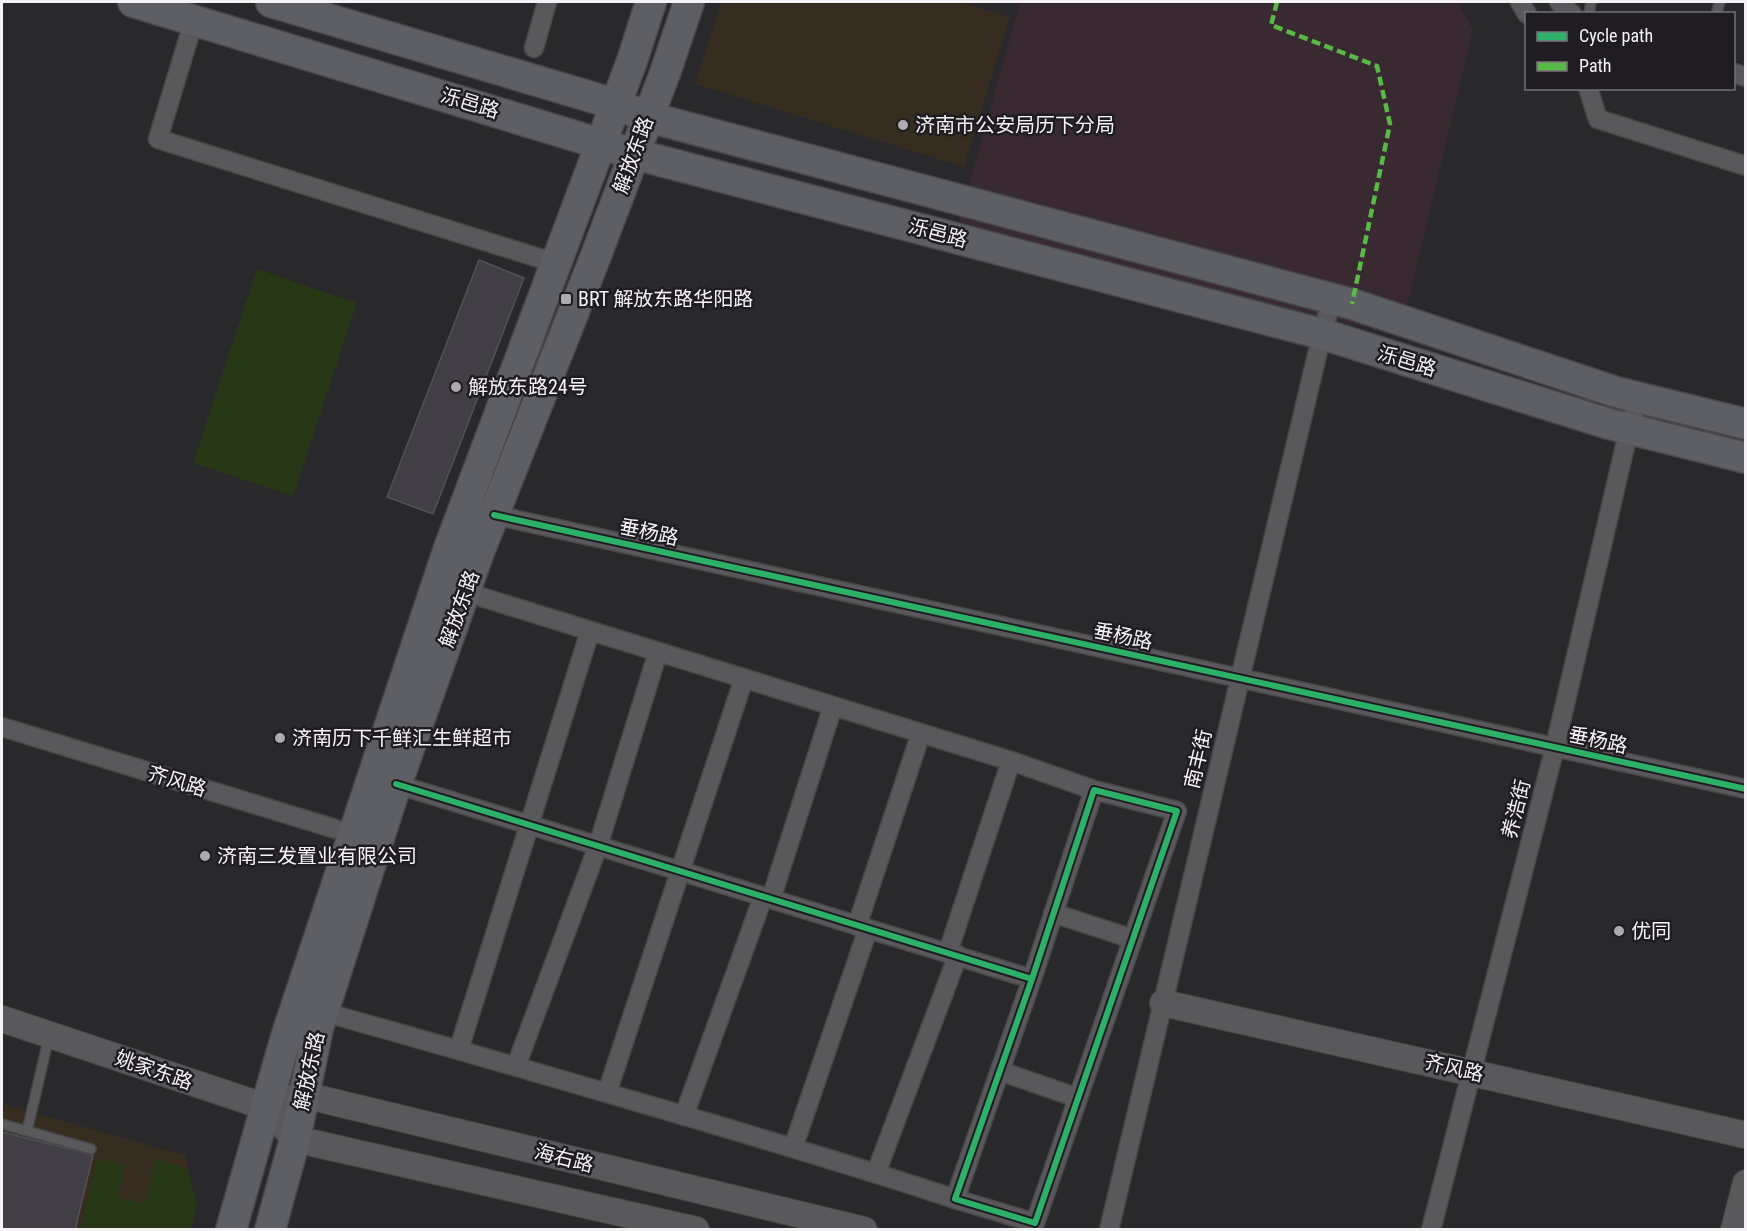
<svg xmlns="http://www.w3.org/2000/svg" width="1747" height="1231" font-family="'Roboto Condensed','Noto Sans SC',sans-serif">
<style>
.commercial{fill:#362d20}
.industrial{fill:#392930}
.green{fill:#263816}
.building{fill:#413e45;stroke:#525154;stroke-width:1.5}
.lines{fill:none;stroke-linecap:round;stroke-linejoin:round}
.lane-casing{stroke:#474648;stroke-width:12}
.street-casing{stroke:#474648;stroke-width:21}
.secondary-casing{stroke:#474648;stroke-width:28}
.primary-casing{stroke:#474648;stroke-width:33}
.lane{stroke:#59585a;stroke-width:9}
.street{stroke:#59585a;stroke-width:18}
.secondary{stroke:#59585a;stroke-width:26}
.primary{stroke:#5e5e65;stroke-width:30}
.quiet{stroke:#58b947;stroke-width:4.5;stroke-dasharray:9 4.5;stroke-linecap:butt}
.cycleway-casing{stroke:#201d22;stroke-width:10}
.cycleway{stroke:#2db169;stroke-width:6}
.poi-dot{fill:#adabae;stroke:#201d22;stroke-width:2}
.labels{text-anchor:middle;stroke-width:5;stroke-linejoin:round;paint-order:stroke}
.street-label{font-size:20px;fill:#f4f2f5;stroke:#201d22}
.poi-label{font-size:20px;fill:#f4f2f5;stroke:#201d22;text-anchor:start}
</style>
<rect width="100%" height="100%" fill="#29282a"/>
<path class="commercial" d="M721,2H960L1010,17L964,167L695,84Z
M2,1104L185,1155L197,1207L190,1229H2Z"/>
<path class="industrial" d="M1020,2H1458L1473,30L1400,336L958,225Z"/>
<path class="green" d="M257,269L357,303L293,496L193,463Z
M97,1159L125,1165L117,1197L145,1204L156,1159L188,1169L197,1207L190,1229H81Z"/>
<path class="building" d="M479,260L524,278L433,514L387,497Z
M2,1132L93,1155L75,1230H2Z"/>
<g class="lines">
<defs>
<path id="lane" d="M1589,14L1591,2
M1716,14L1720,2
M2,1124L91,1149
M27,1131L49,1037"/>
<path id="street" d="M1520,2L1527,14
M1559,2L1572,14
M194,20L158,139L555,263
M534,48L547,2
M1734,73L1746,77
M1588,88L1598,119L1746,166
M494,515L1746,789
M465,592L1011,761L1094,790
M2,727L352,834
M396,784L1032,979L955,1199L1035,1223L1177,811L1094,790L1032,979
M771,899L833,706
M1053,913L1133,939
M857,926L921,733
M948,952L1011,761
M323,1012C443,1045 562,1080 682,1115C773,1142 865,1169 955,1199
M459,1049L590,631
M516,1066L598,846L658,652
M1000,1071L1078,1098
M607,1093L744,678
M684,1116L763,897
M793,1148L868,929
M876,1173L958,955
M1109,1230L1322,334L1332,299
M1431,1230L1555,747L1629,429L1638,398"/>
<path id="secondary" d="M1163,1003L1746,1135
M2,1019L266,1107L295,1139L696,1230
M266,1107L304,1095L864,1230
M1734,1230L1746,1183"/>
<path id="primary" d="M133,2L634,154L1322,334L1609,424L1746,458
M271,2L615,104L648,117L1352,304L1616,392L1746,424
M231,1230L286,1037L448,551L632,61L651,2
M270,1230L295,1139L318,1028L394,791L479,552L595,258L665,73L689,2"/>
</defs>
<use href="#lane" class="lane-casing"/>
<use href="#street" class="street-casing"/>
<use href="#secondary" class="secondary-casing"/>
<use href="#primary" class="primary-casing"/>
<use href="#lane" class="lane"/>
<use href="#street" class="street"/>
<use href="#secondary" class="secondary"/>
<use href="#primary" class="primary"/>
<path class="quiet" d="M1277,2L1271,25L1377,66L1390,124L1352,304"/>
<defs>
<path id="cycleway" d="M494,515L1746,789
M396,784L1032,979L955,1199L1035,1223L1177,811L1094,790L1032,979"/>
</defs>
<use href="#cycleway" class="cycleway-casing"/>
<use href="#cycleway" class="cycleway"/>
</g>
<g class="poi-dot">
<circle cx="903" cy="125" r="6"/>
<rect x="560" y="293" width="12" height="12" rx="3"/>
<circle cx="456" cy="387" r="6"/>
<circle cx="280" cy="738" r="6"/>
<circle cx="205" cy="856" r="6"/>
<circle cx="1619" cy="931" r="6"/>
</g>
<g class="labels">
<g class="street-label">
<text transform="translate(470 103) rotate(17)" y="7">泺邑路</text>
<text transform="translate(633 155) rotate(-70)" y="7">解放东路</text>
<text transform="translate(938 233) rotate(15)" y="7">泺邑路</text>
<text transform="translate(1407 361) rotate(17)" y="7">泺邑路</text>
<text transform="translate(649 532) rotate(12)" y="7">垂杨路</text>
<text transform="translate(459 609) rotate(-70)" y="7">解放东路</text>
<text transform="translate(1123 636) rotate(12)" y="7">垂杨路</text>
<text transform="translate(1598 740) rotate(12)" y="7">垂杨路</text>
<text transform="translate(1198 759) rotate(-77)" y="7">南丰街</text>
<text transform="translate(177 781) rotate(17)" y="7">齐风路</text>
<text transform="translate(1516 809) rotate(-76)" y="7">养浩街</text>
<text transform="translate(1454 1068) rotate(13)" y="7">齐风路</text>
<text transform="translate(154 1070) rotate(19)" y="7">姚家东路</text>
<text transform="translate(309 1071) rotate(-78)" y="7">解放东路</text>
<text transform="translate(564 1158) rotate(14)" y="7">海右路</text>
</g>
<g class="poi-label">
<text x="915" y="132">济南市公安局历下分局</text>
<text x="578" y="306">BRT 解放东路华阳路</text>
<text x="468" y="394">解放东路24号</text>
<text x="292" y="745">济南历下千鲜汇生鲜超市</text>
<text x="217" y="863">济南三发置业有限公司</text>
<text x="1631" y="938">优同</text>
</g>
</g>
<rect width="1747" height="1231" fill="none" stroke="#f4f2f5" stroke-width="6"/>
<rect x="1525" y="12" width="210" height="78" fill="#201d22" stroke="#757276" stroke-width="1.5"/>
<rect x="1537" y="32" width="30" height="9" fill="#2db169" stroke="#757276" stroke-width="1.5"/>
<text x="1579" y="42" font-size="18" fill="#f4f2f5">Cycle path</text>
<rect x="1537" y="62" width="30" height="9" fill="#58b947" stroke="#757276" stroke-width="1.5"/>
<text x="1579" y="72" font-size="18" fill="#f4f2f5">Path</text>
</svg>
